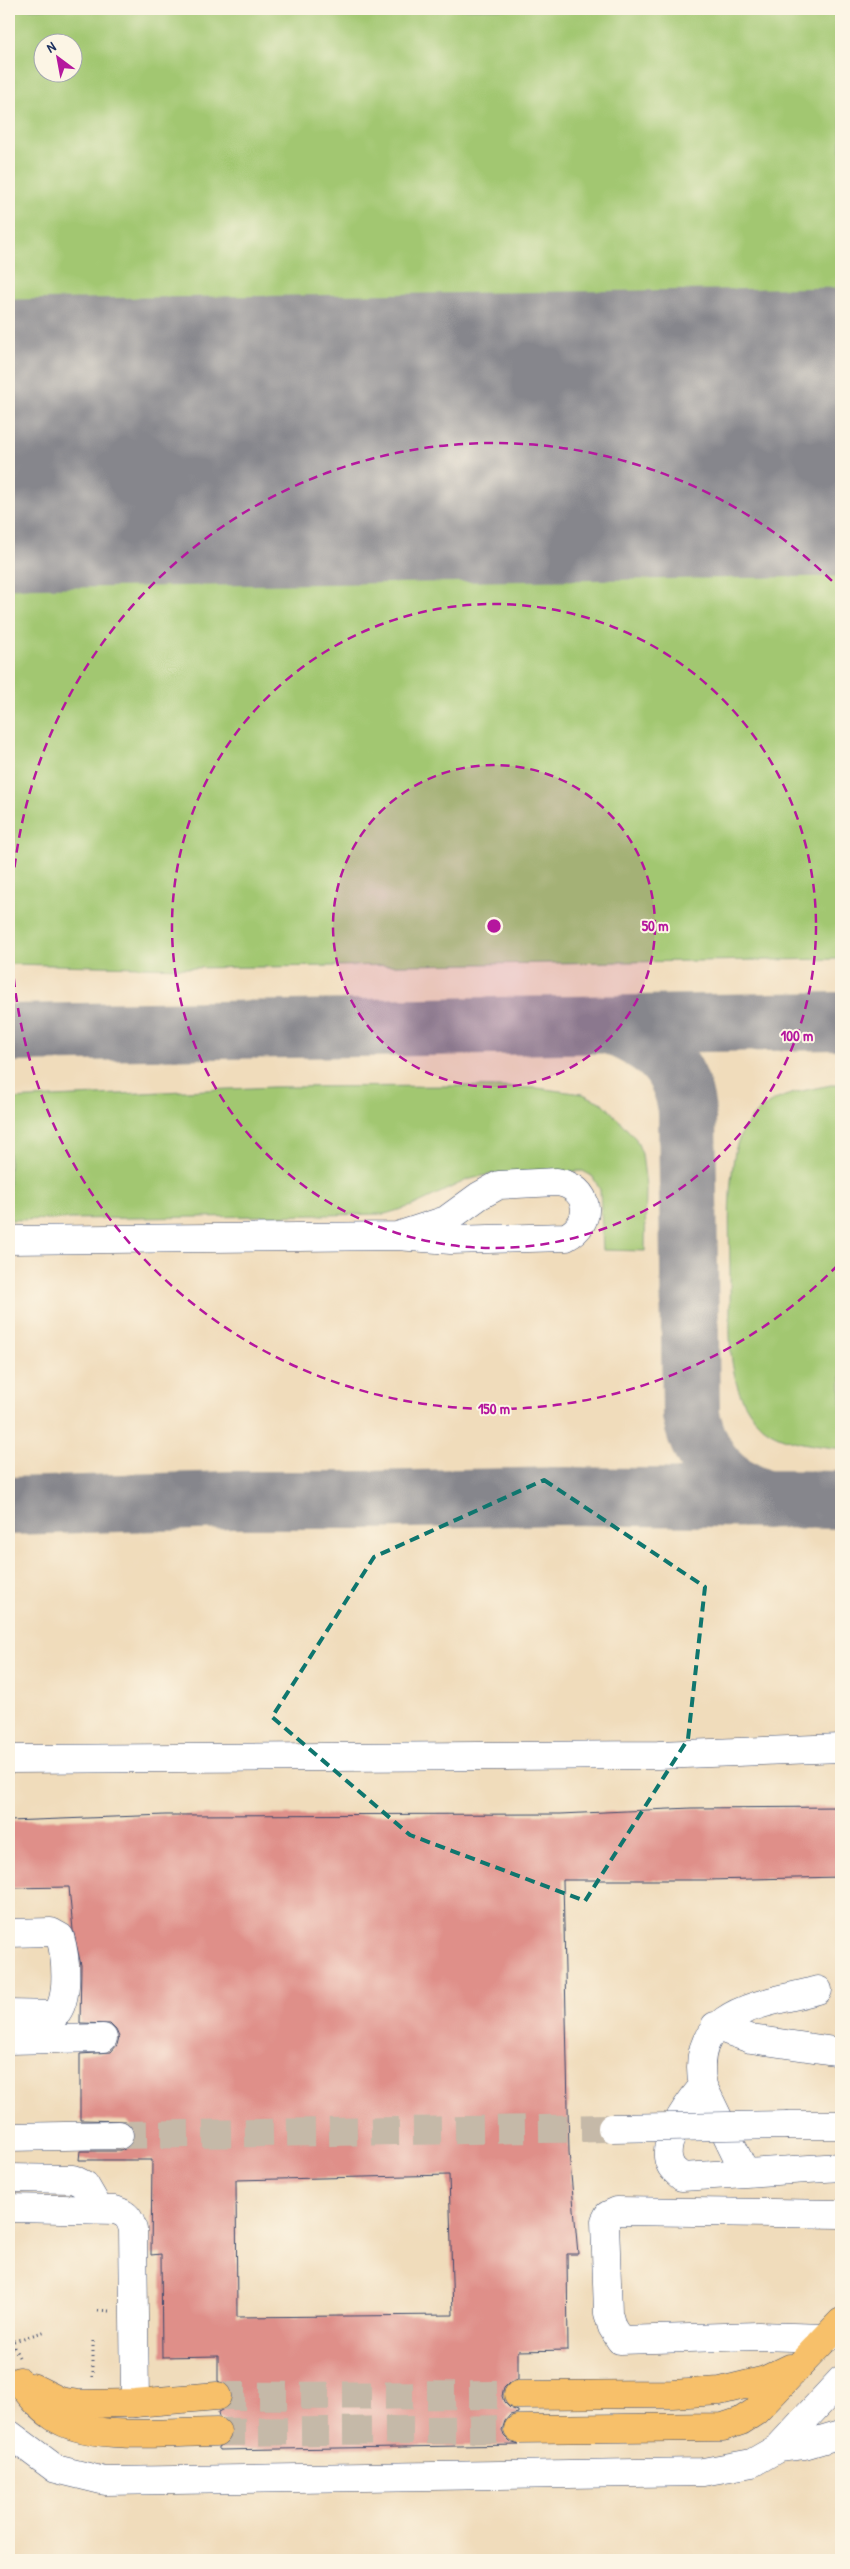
<svg xmlns="http://www.w3.org/2000/svg" width="850" height="2569" font-family="'Patrick Hand',sans-serif">
<style>
.green{fill:#a2c771;stroke:#5e7b68;fill-rule:evenodd}
.lines{fill:none;stroke-linecap:round;stroke-linejoin:round}
.taxiway{stroke:#86868c;stroke-width:58}
.runway{stroke:#86868c;stroke-width:145}
.building{fill:#df8f89;fill-rule:evenodd}
.minor-tunnel{stroke:#c5b9a8;stroke-width:28;stroke-dasharray:28 14;stroke-linecap:butt}
.major-tunnel{stroke:#c5b9a8;stroke-width:28;stroke-dasharray:28 14;stroke-linecap:butt}
.minor-casing{stroke:#3b496c;stroke-width:29}
.major-casing{stroke:#3b496c;stroke-width:29}
.path{stroke:#3b496c;stroke-width:3;stroke-dasharray:1 4;stroke-linecap:butt}
.minor{stroke:#fff;stroke-width:28}
.major{stroke:#f7c06b;stroke-width:28}
.minor-bridge-casing{stroke:#3b496c;stroke-width:29;stroke-linecap:butt}
.minor-bridge{stroke:#fff;stroke-width:28}
.marked{fill:none;stroke:#0f766e;stroke-width:4;stroke-dasharray:10 6;stroke-linejoin:round}
.ring{fill:none;stroke:#b5179e;stroke-width:2.5;stroke-dasharray:9 6}
.centre{fill:#b5179e;stroke:#fcf5e5;stroke-width:2.5}
.ring-label{font-size:15px;text-anchor:middle;font-weight:bold;fill:#b5179e;stroke:#fcf5e5;stroke-width:4;stroke-linejoin:round;paint-order:stroke}
</style>
<rect width="100%" height="100%" fill="#fcf5e5"/>
<filter id="ink" filterUnits="userSpaceOnUse"><feTurbulence type="fractalNoise" baseFrequency=".02" numOctaves="2"/><feDisplacementMap in="SourceGraphic" scale="10" xChannelSelector="R" yChannelSelector="G"/><feConvolveMatrix kernelMatrix="1 2 1 2 8 2 1 2 1" color-interpolation-filters="sRGB"/></filter>
<filter id="wash" filterUnits="userSpaceOnUse"><feTurbulence type="fractalNoise" baseFrequency=".0096" numOctaves="4" result="noise"/><feDisplacementMap in="SourceGraphic" scale="20" xChannelSelector="R" yChannelSelector="G"/><feGaussianBlur stdDeviation="1.12" result="paint"/><feColorMatrix in="noise" values="0 0 0 0 0 0 0 0 0 0 0 0 0 0 0 0 0 1.4 0 .05"/><feComposite in="paint" operator="in"/></filter>
<g filter="url(#wash)">
<rect width="100%" height="100%" fill="#f0dcbb"/>
<path class="green" d="M9,9H841V336L9,348ZM42,42H72V72H42Z
M841,530V959L187,968L9,964V542Z
M831,1085H841V1449C817,1445 781,1443 762,1426C749,1414 738,1394 735,1377C727,1346 731,1311 730,1279C730,1241 727,1202 733,1165C734,1152 738,1137 746,1126C766,1095 798,1092 831,1085Z
M461,1086L537,1088L583,1094L604,1104L636,1139L642,1154L646,1186L645,1251L603,1250L600,1190L593,1177L583,1171L498,1173L482,1176L467,1180L412,1206L385,1214L9,1220V1099L273,1087Z"/>
<g class="lines">
<path class="taxiway" d="M609,1025C653,1043 681,1061 687,1112L691,1415C702,1463 722,1483 767,1500
M9,1033L841,1021
M9,1506L234,1500H364L565,1496L841,1500"/>
<path class="runway" d="M9,372L841,360
M9,516L841,504"/>
</g>
<g id="blocks">
<path class="building" d="M841,1807V1877L707,1880H563L569,2152L578,2254H567L568,2350L518,2351V2379L510,2382L504,2388L502,2396L504,2402L510,2408L518,2411V2413L510,2415L505,2421L502,2430L504,2436L510,2442L519,2445L219,2450V2447L230,2440L233,2431L230,2424L219,2417L218,2412L226,2408L231,2403L233,2395L229,2387L218,2381V2356L162,2357L161,2254L151,2255L152,2160H79L80,2151H120L127,2148L133,2142L135,2134L133,2127L126,2121L80,2120V2054L111,2052L117,2045L119,2037L116,2030L110,2024L80,2023L81,1965L73,1930L69,1887L9,1888V1821L165,1815L561,1814L691,1808ZM449,2175L453,2315L237,2317L236,2180Z"/>
</g>
</g>
<g filter="url(#ink)">
<use href="#blocks" fill-opacity="0" stroke="#3b496c" stroke-width="1"/>
<g class="lines">
<path class="minor-tunnel" d="M119,2135L612,2128"/>
<path class="major-tunnel" d="M217,2396L518,2395
M217,2432L518,2429"/>
<defs>
<path id="minor" d="M557,1182C590,1187 595,1222 566,1237L451,1240L397,1236L446,1220L479,1196L499,1185Z
M9,1240L397,1236
M9,1759L658,1755L841,1748
M9,1933L51,1932L60,1937C66,1957 70,1999 55,2015L9,2014
M715,2026L751,2039L841,2052
M9,2040L103,2038
M703,2086C689,2103 658,2144 671,2166C673,2170 679,2174 682,2177L841,2167
M788,2125H841
M9,2137L119,2135
M745,2173L703,2086C688,2009 762,2005 818,1990
M9,2178L73,2179L85,2185L99,2209
M9,2208L115,2210C127,2214 130,2218 133,2230L135,2403
M827,2338L758,2336L620,2340L612,2327L608,2313L605,2221L608,2215L617,2211L841,2214
M9,2434L56,2469L105,2481L703,2472L752,2463L778,2448L841,2380
M778,2448L804,2445L841,2434"/>
<path id="major" d="M19,2381C29,2394 39,2407 54,2417C90,2442 173,2432 217,2432
M32,2387L60,2401L79,2404L135,2403L217,2396
M518,2395L672,2394L720,2391L765,2380L790,2368
M518,2429L723,2427L741,2421L755,2412L841,2322"/>
</defs>
<use href="#minor" class="minor-casing"/>
<use href="#major" class="major-casing"/>
<path class="path" d="M98,2310L109,2311
M93,2341V2380
M19,2357L11,2342L46,2331"/>
<use href="#minor" class="minor"/>
<use href="#major" class="major"/>
<defs>
<path id="minor-bridge" d="M612,2128L788,2125"/>
</defs>
<use href="#minor-bridge" class="minor-bridge-casing"/>
<use href="#minor-bridge" class="minor-bridge"/>
</g>
</g>
<path class="marked" d="M544,1480L705,1587L688,1739L585,1901L410,1835L272,1717L374,1557Z"/>
<circle cx="494" cy="926" r="161" fill="#b5179e" fill-opacity=".12"/>
<g class="ring">
<circle cx="494" cy="926" r="161"/>
<circle cx="494" cy="926" r="322"/>
<path d="M838 1265A483 483 0 1 1 838 587"/>
</g>
<circle cx="494" cy="926" r="8" class="centre"/>
<g class="ring-label">
<text x="655" y="931">50 m</text>
<text x="797" y="1041">100 m</text>
<text x="494" y="1414">150 m</text>
</g>
<rect width="850" height="2569" fill="none" stroke="#fcf5e5" stroke-width="30"/>
<g transform="translate(58 58) rotate(328)"><circle r="24" fill="#fcf5e5" stroke="#a2a6af"/>
<path d="M0-4L9 19L0 12L-9 19Z" fill="#b5179e"/>
<text y="-8" font-size="14" font-weight="bold" text-anchor="middle" fill="#1b2f5e">N</text>
</g>
</svg>
